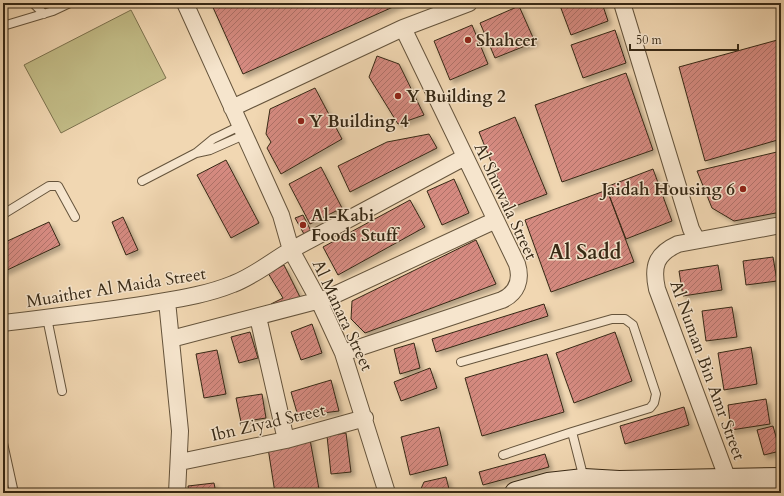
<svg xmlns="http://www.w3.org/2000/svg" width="784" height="496" font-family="Cardo,serif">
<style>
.green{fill:#c2bc87;stroke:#7c724e}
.building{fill:url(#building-hatch);stroke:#362815;filter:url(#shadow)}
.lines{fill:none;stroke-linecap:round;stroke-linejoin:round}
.lane-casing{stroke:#65543c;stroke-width:10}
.street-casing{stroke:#65543c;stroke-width:18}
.secondary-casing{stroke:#362815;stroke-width:24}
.lane{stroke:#f6e5cd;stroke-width:8}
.street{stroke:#f6e5cd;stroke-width:16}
.secondary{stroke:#f6e5cd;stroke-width:22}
.poi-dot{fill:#8f2418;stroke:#f6e5cd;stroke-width:1.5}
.labels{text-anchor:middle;stroke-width:3;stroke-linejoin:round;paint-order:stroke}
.poi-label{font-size:17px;font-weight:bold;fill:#362815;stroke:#f6e5cd;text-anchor:start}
.street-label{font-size:17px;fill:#362815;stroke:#f6e5cd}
.district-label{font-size:21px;font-weight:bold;fill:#362815;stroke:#f6e5cd}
</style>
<defs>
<pattern id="building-hatch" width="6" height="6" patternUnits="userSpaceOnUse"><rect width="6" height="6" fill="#d58a80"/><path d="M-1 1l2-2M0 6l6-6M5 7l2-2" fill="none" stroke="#ae7168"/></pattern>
<filter id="shadow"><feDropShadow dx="3.5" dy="3.5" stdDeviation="2" flood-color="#0004"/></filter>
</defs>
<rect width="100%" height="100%" fill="#f1d7b2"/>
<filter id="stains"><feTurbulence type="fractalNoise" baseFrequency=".005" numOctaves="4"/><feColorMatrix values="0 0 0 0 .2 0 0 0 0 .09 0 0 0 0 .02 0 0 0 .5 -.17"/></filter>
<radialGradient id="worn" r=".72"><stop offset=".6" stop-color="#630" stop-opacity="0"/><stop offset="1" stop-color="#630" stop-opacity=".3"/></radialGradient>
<path class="green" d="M131,10L166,78L61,133L24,65Z"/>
<path class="building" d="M211,3H402L243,74Z
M559,3H602L608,21L571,35Z
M519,6L535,42L495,58L480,23Z
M472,25L488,64L450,80L434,41Z
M615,30L626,63L583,78L571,45Z
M781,39V139L705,161L679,67Z
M377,56L399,64L424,115L398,124L369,77Z
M626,73L653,150L562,182L535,105Z
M315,88L342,139L281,174L267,148L271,142L266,134L270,109Z
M515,117L547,194L510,208L479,132Z
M429,134L437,148L350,192L338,166L387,142Z
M781,151V212L734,221L712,208L697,171Z
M226,160L259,223L231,238L197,175Z
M321,167L342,208L310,224L289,184Z
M653,169L672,221L626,239L606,187Z
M454,179L469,213L442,225L427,191Z
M607,190L634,262L551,292L525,220Z
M410,200L425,227L338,275L323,247Z
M303,215L311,231L304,234L295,218Z
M123,217L138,250L126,255L112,222Z
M49,222L60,245L3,272V243Z
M476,240L496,284L365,333L351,319L352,301Z
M773,257L777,281L746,285L743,261Z
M284,265L300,297L275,311L271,304L283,298L268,273Z
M718,265L722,290L683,296L679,271Z
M544,304L548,316L436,352L432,339Z
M732,307L737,337L706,341L702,311Z
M312,324L322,353L301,360L291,332Z
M250,332L258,358L239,363L231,337Z
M615,332L632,381L574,403L556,353Z
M414,343L420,368L400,374L394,349Z
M751,347L757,384L724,390L718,353Z
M217,350L226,394L204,398L196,354Z
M547,354L564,412L482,436L465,378Z
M430,368L437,388L401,401L394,382Z
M331,380L339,411L298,416L291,392Z
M262,394L266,418L241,422L236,398Z
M766,399L770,424L731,430L728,405Z
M684,407L689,425L625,444L620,426Z
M773,426L780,451L764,455L757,430Z
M439,427L448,465L410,475L401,437Z
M346,433L351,472L331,474L327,436Z
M309,434L319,489L296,493H275L268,448Z
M545,454L549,467L483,485L479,472Z
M446,477L450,493H419L424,482Z
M214,483L216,493H189L188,486Z
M366,489L367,493H351V492Z"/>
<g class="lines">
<defs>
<path id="lane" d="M33,3L44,14
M3,26L53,11L70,3
M196,153L210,150L244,135
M142,181L196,153L213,139L240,126
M3,212L5,213L49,186H58L75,217
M47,318L62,391
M461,362L612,319H625L633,325L656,394L654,403L650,408L572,432L584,479
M3,443L14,493
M503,455L572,432"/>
<path id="street" d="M185,3L281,215L291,250L319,301L343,353L387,493
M622,3L691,229L697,240
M232,108L403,28L469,3
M167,301L180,431L177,493
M258,317L286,440
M3,323C51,317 100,312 148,304C177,299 206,295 233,284C254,276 272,261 291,250L465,157
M171,339L328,298L496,220
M343,353L502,300C517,293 522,280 517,264L403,28
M180,462L286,440L365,418
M728,480L657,289C652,266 656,254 678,244L781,225"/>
<path id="secondary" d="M516,493L548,484L584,480L619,482L781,479"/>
</defs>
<use href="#lane" class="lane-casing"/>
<use href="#street" class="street-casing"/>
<use href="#secondary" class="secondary-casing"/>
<use href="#lane" class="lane"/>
<use href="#street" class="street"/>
<use href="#secondary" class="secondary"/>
</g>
<g class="poi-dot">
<circle cx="468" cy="40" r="4"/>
<circle cx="398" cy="96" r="4"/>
<circle cx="301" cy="121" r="4"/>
<circle cx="743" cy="189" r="4"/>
<circle cx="303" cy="225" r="4"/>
</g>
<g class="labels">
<g class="poi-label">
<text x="476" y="46">Shaheer</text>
<text x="406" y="102">Y Building 2</text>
<text x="309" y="127">Y Building 4</text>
<text x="735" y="195" text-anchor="end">Jaidah Housing 6</text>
<text x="311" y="221">Al-Kabi<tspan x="311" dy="20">Foods Stuff</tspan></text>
</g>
<g class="street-label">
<text transform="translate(506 201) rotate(65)" y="6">Al Shuwala Street</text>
<text transform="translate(116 287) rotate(-9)" y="6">Muaither Al Maida Street</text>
<text transform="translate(343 315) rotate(65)" y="6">Al Manara Street</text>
<text transform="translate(708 370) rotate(70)" y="6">Al Numan Bin Amr Street</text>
<text transform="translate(268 422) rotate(-13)" y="6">Ibn Ziyad Street</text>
</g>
<g class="district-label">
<text x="585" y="259">Al Sadd</text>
</g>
</g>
<rect width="784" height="496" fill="none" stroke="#f1d7b2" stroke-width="16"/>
<rect x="4" y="4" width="776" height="488" fill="none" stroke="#362815" stroke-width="2"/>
<rect x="8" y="8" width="768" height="480" fill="none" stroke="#362815"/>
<path d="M630 44v6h108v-6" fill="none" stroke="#362815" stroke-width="2"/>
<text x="636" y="44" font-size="12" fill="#362815" stroke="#f6e5cd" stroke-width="3" paint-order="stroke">50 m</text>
<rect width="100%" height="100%" filter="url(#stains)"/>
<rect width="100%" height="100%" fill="url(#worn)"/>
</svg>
